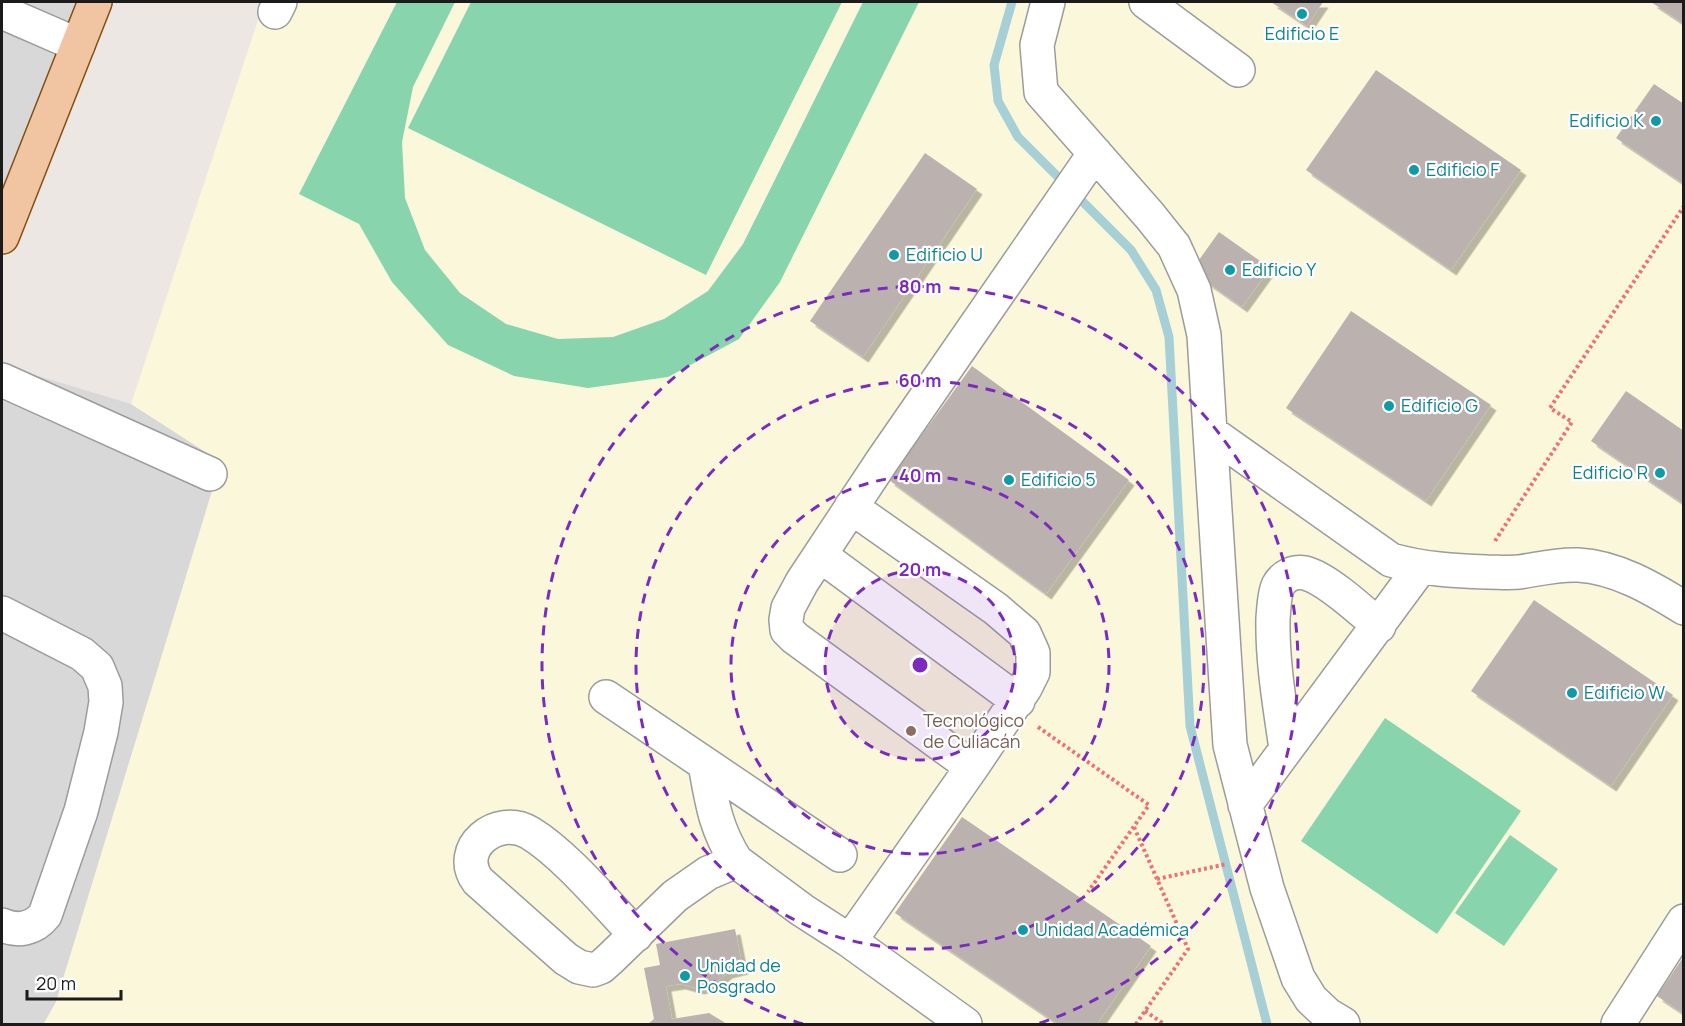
<svg xmlns="http://www.w3.org/2000/svg" width="1685" height="1026" font-family="Manrope,sans-serif">
<style>
.residential{fill:#d9d8d8}
.education{fill:#fbf7db}
.pitch{fill:#87d4ad}
.lines{fill:none;stroke-linecap:round;stroke-linejoin:round}
.stream{stroke:#a6d0d5;stroke-width:9}
.building{fill:#bbb2af;filter:url(#shadow)}
.minor-casing{stroke:#9c9c9c;stroke-width:36}
.major-casing{stroke:#834f0f;stroke-width:36}
.path{stroke:#eb7375;stroke-width:4;stroke-dasharray:3 3;stroke-linecap:butt}
.minor{stroke:#fff;stroke-width:33}
.major{stroke:#f1c5a1;stroke-width:33}
.ring{fill:none;stroke:#7b2cbf;stroke-width:3;stroke-dasharray:10 8}
.culture-dot{fill:#0f9aa8;stroke:#fff;stroke-width:2}
.education-dot{fill:#8d6e63;stroke:#fff;stroke-width:2}
.labels{text-anchor:middle;stroke-width:4.5;stroke-linejoin:round;paint-order:stroke}
.culture-label{font-size:18px;fill:#0d838f;stroke:#fff;text-anchor:start}
.education-label{font-size:18px;fill:#785e54;stroke:#fff;text-anchor:start}
.centre{fill:#7b2cbf;stroke:#fff;stroke-width:3}
.ring-label{font-size:18px;text-anchor:middle;font-weight:bold;fill:#7b2cbf;stroke:#fff;stroke-width:4.5;stroke-linejoin:round;paint-order:stroke}
</style>
<defs>
<filter id="shadow"><feDropShadow dx="5.5" dy="5.5" stdDeviation="0" flood-color="#0004"/></filter>
</defs>
<rect width="100%" height="100%" fill="#ece7e2"/>
<path class="residential" d="M2,2H82L2,204Z
M2,365L131,404L221,461L56,1002L43,1024H2Z"/>
<path class="education" d="M264,2H1683V1024H44L56,1002L221,462L131,404Z"/>
<path class="pitch" d="M397,2H455L413,87L402,142L405,198L425,250L460,293L506,324L558,339L613,337L664,319L708,291L743,244L863,2H919L780,282L739,339L668,377L588,388L514,376L448,345L392,282L359,224L299,194Z
M471,2H842L706,275L408,128Z
M1385,718L1521,811L1437,934L1301,841Z
M1510,835L1558,869L1504,946L1455,913Z"/>
<g class="lines">
<path class="stream" d="M1012,2L994,65L998,101L1018,137L1131,250L1156,290L1169,337L1190,726L1267,1024"/>
</g>
<path class="building" d="M1271,2H1323L1307,26Z
M1651,2H1684V24Z
M1376,70L1521,170L1451,270L1306,170Z
M1654,84L1684,104V184L1616,138Z
M925,153L977,189L863,357L810,321Z
M1219,232L1270,268L1242,307L1191,271Z
M1351,311L1491,405L1426,501L1286,408Z
M972,366L1129,480L1046,594L889,480Z
M1626,391L1684,431V504L1591,441Z
M1534,600L1673,695L1611,786L1471,691Z
M962,817L1151,946L1097,1024H1058L895,913Z
M735,929L743,969L727,973L714,984L699,989L680,984L666,986L672,1019L709,1013L727,1024H648L654,1019L644,968L660,965L656,944Z
M1684,956V1014L1657,996Z"/>
<g class="lines">
<defs>
<path id="minor" d="M1048,2L1037,45L1041,92L1150,216L1174,246L1194,290L1204,335L1210,432L1391,560C1423,569 1454,571 1487,572C1497,572 1509,573 1519,572C1539,569 1558,564 1578,565C1616,567 1652,588 1684,608
M1146,2L1238,70
M2,12L78,45
M275,12L280,2
M2,380L210,474
M1210,432L1230,745L1267,888L1298,978L1311,999L1328,1015L1343,1024
M851,507L996,609L1024,633L1033,653V672L1025,688L972,767
M820,555L1018,701
M2,613L82,654L97,667L105,686L106,702L101,732L81,811L45,915C34,929 18,932 2,925
M606,697L840,855
M1286,749C1280,706 1272,662 1273,618C1274,608 1274,595 1278,586C1283,576 1294,571 1305,573C1326,578 1362,611 1379,626
M705,764C712,803 715,827 736,861
M1245,805L1420,568
M636,935C606,904 566,855 530,833C497,813 454,849 478,881L566,959L579,967L593,970L601,967L610,959L675,896L708,873L736,861L802,910L850,941L972,767L795,638L787,630L786,620L788,608L802,582L882,461L1095,153
M850,941L965,1024
M1618,1024L1684,921"/>
<path id="major" d="M2,237L95,2"/>
</defs>
<use href="#minor" class="minor-casing"/>
<use href="#major" class="major-casing"/>
<path class="path" d="M1495,541L1572,422L1550,408L1684,206
M1038,727L1149,805L1088,892
M1134,827L1188,949L1136,1024
M1157,879L1227,864
M1145,1011L1164,1024"/>
<use href="#minor" class="minor"/>
<use href="#major" class="major"/>
</g>
<circle cx="920" cy="665" r="95" fill="#7b2cbf" fill-opacity=".12"/>
<g class="ring">
<circle cx="920" cy="665" r="95"/>
<circle cx="920" cy="665" r="189"/>
<circle cx="920" cy="665" r="284"/>
<path d="M803 1024A378 378 0 1 1 1037 1024"/>
</g>
<g class="culture-dot">
<circle cx="1302" cy="14" r="6"/>
<circle cx="1656" cy="121" r="6"/>
<circle cx="1414" cy="170" r="6"/>
<circle cx="894" cy="255" r="6"/>
<circle cx="1230" cy="270" r="6"/>
<circle cx="1389" cy="406" r="6"/>
<circle cx="1660" cy="473" r="6"/>
<circle cx="1009" cy="480" r="6"/>
<circle cx="1572" cy="693" r="6"/>
<circle cx="1023" cy="930" r="6"/>
<circle cx="685" cy="976" r="6"/>
</g>
<circle class="education-dot" cx="911" cy="731" r="6"/>
<g class="labels">
<g class="culture-label">
<text x="1302" y="40" text-anchor="middle">Edificio E</text>
<text x="1644" y="127" text-anchor="end">Edificio K</text>
<text x="1426" y="176">Edificio F</text>
<text x="906" y="261">Edificio U</text>
<text x="1242" y="276">Edificio Y</text>
<text x="1401" y="412">Edificio G</text>
<text x="1648" y="479" text-anchor="end">Edificio R</text>
<text x="1021" y="486">Edificio 5</text>
<text x="1584" y="699">Edificio W</text>
<text x="1035" y="936">Unidad Académica</text>
<text x="697" y="972">Unidad de<tspan x="697" dy="21">Posgrado</tspan></text>
</g>
<g class="education-label">
<text x="923" y="727">Tecnológico<tspan x="923" dy="21">de Culiacán</tspan></text>
</g>
</g>
<circle cx="920" cy="665" r="9" class="centre"/>
<g class="ring-label">
<text x="920" y="293">80 m</text>
<text x="920" y="387">60 m</text>
<text x="920" y="482">40 m</text>
<text x="920" y="576">20 m</text>
</g>
<rect width="1685" height="1026" fill="none" stroke="#1b1b1b" stroke-width="6"/>
<path d="M27 990v9h94v-9" fill="none" stroke="#1b1b1b" stroke-width="3"/>
<text x="36" y="990" font-size="18" fill="#1b1b1b" stroke="#ffffff" stroke-width="4.5" paint-order="stroke">20 m</text>
</svg>
